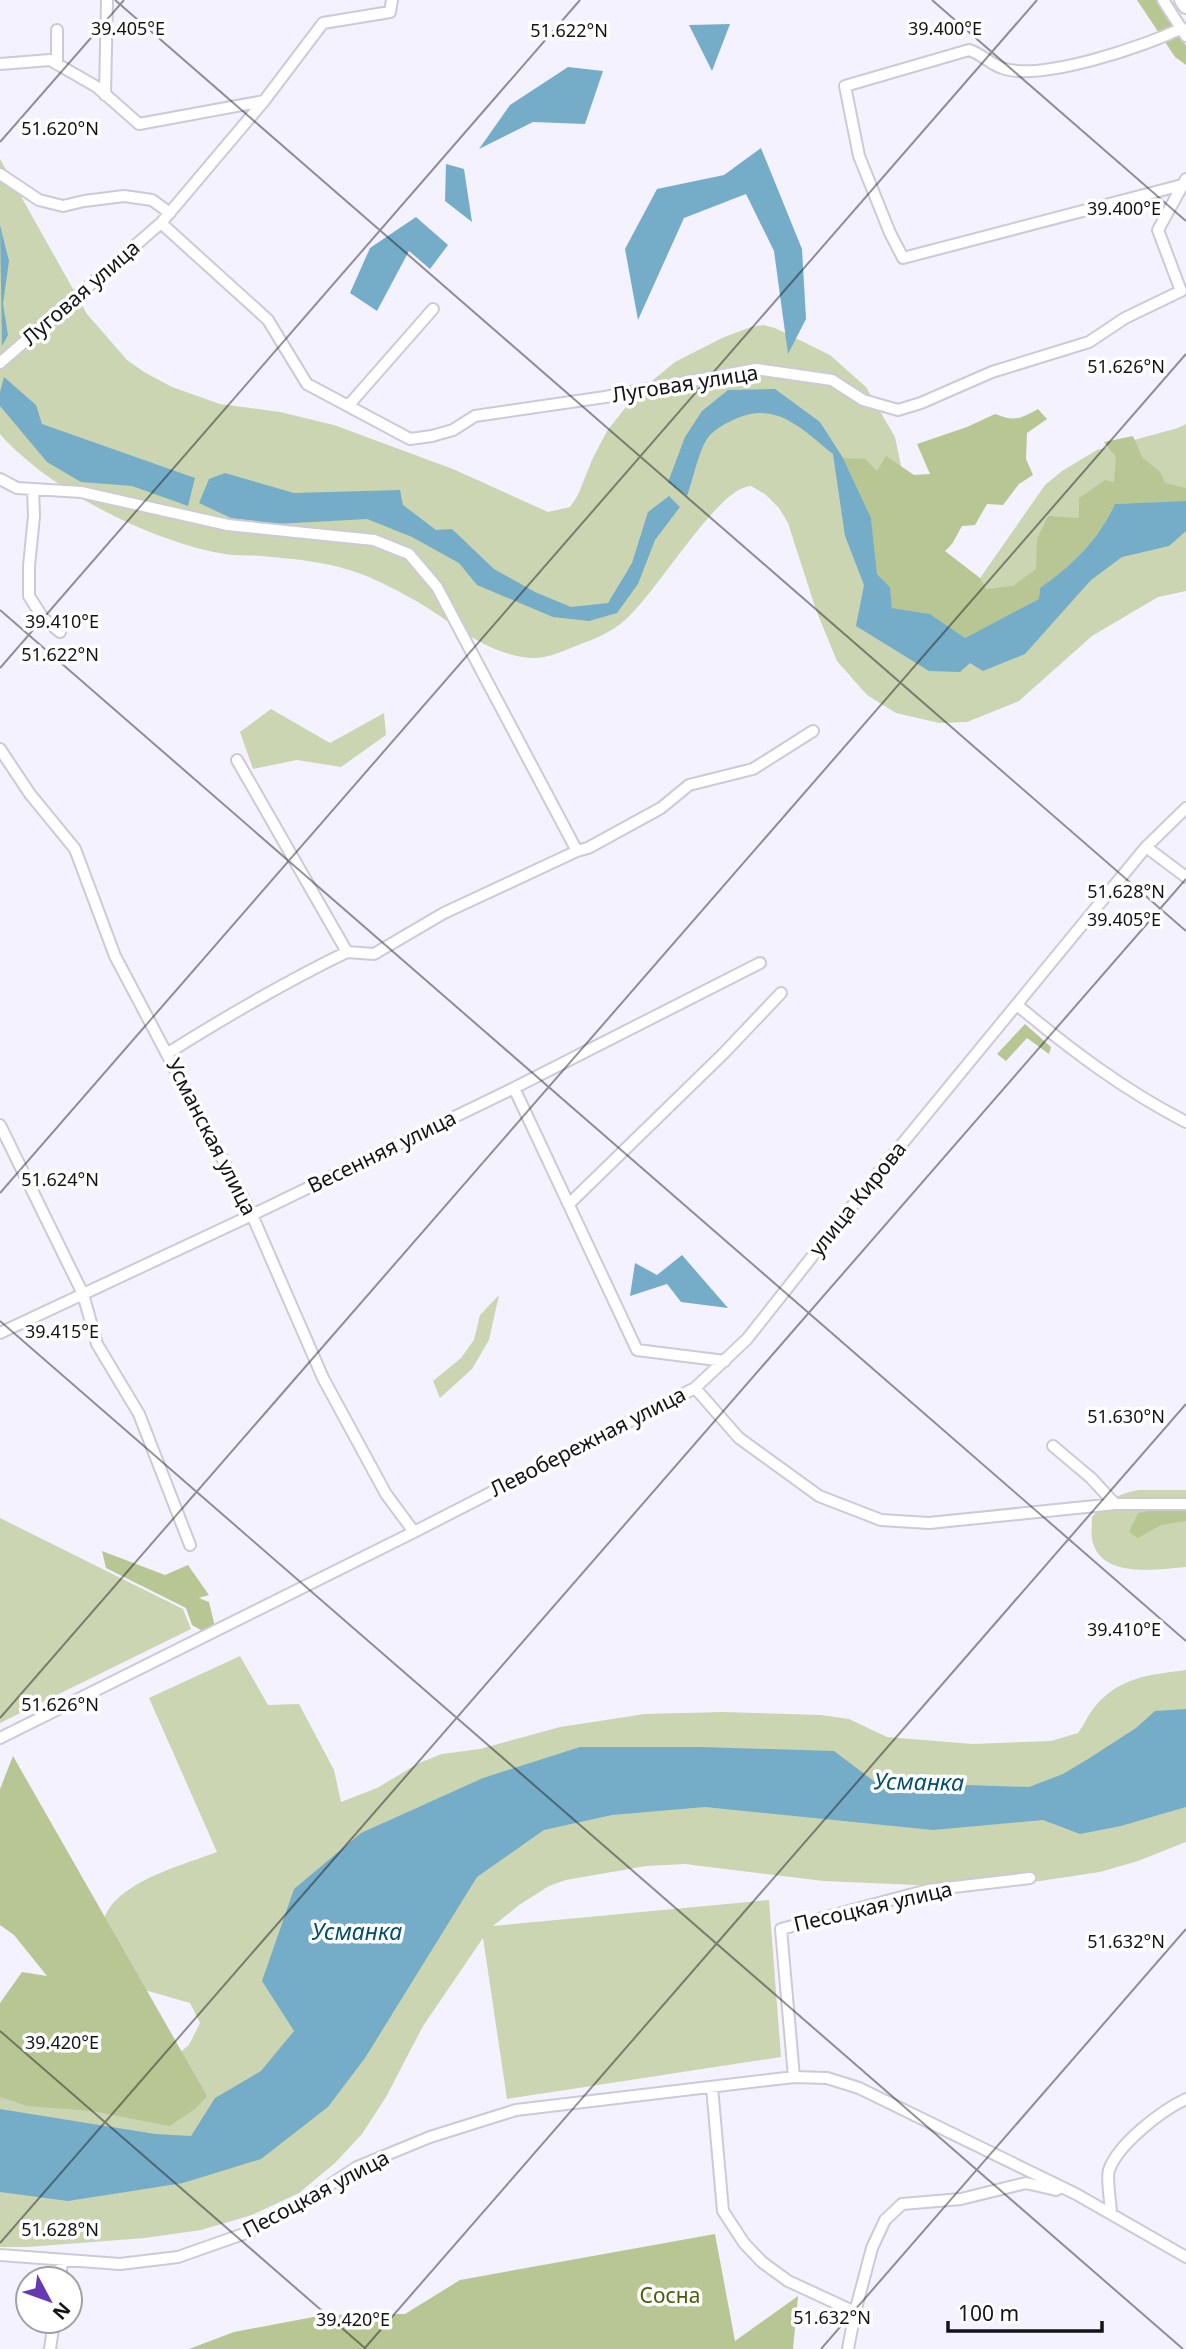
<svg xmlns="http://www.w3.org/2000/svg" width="1186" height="2349" font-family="'Noto Sans',sans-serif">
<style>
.green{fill:#cbd5b1}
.forest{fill:#b8c693}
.water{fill:#75adc8}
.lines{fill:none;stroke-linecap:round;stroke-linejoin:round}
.minor-casing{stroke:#cdcad6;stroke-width:14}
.secondary-casing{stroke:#cdcad6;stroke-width:18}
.minor{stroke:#fff;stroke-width:10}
.secondary{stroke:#fff;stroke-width:14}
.ticks{fill:none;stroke:#141418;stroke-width:2;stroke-opacity:0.45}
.labels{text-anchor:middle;stroke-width:7;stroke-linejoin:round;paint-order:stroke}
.street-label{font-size:21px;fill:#141418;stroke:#fff}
.park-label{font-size:21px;fill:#4c5b09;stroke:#fff}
.water-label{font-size:23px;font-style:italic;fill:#004f6b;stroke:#fff}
.ticks-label{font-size:18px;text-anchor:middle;fill:#141418;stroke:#fff;stroke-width:7;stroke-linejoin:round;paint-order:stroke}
</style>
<rect width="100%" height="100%" fill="#f4f2ff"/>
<path class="green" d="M0,159L87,314L127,360L144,372L172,387L220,404L280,412L334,425L453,469L548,512L570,507L578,495L592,460L607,431L637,393L675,362L722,338L751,327L763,325L775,328L830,355L866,387L895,437L922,567L978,581L1045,485L1062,471L1097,450L1178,428L1186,424V591L1158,597L1092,636L1019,701L967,722L939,723L896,713L867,695L837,661L816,610L788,523L779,508L765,494L751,486C716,487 654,600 619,625C608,633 593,640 581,644C568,649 549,658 535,658C489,657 455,624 418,602C400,592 380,581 361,574C330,562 295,559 262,556C250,555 237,556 225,554C152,542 49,490 0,434Z
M271,709L330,743L384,713L386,735L341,767L297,760L253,769L240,732Z
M499,1295L489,1340L472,1369L440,1398L433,1381L461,1358L474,1340L480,1315Z
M1139,1490H1186V1567C1158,1569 1100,1580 1092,1539C1091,1533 1092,1524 1092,1517C1106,1502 1118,1493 1139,1490Z
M0,1518L183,1609L191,1629L0,1723Z
M240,1656L268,1705L299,1704L334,1770L341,1802L377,1788L419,1763L442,1754L480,1749L560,1727L645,1714L723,1712L821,1715L849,1719L887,1737L972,1744L1051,1741L1078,1733C1084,1725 1087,1717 1093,1709C1118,1677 1148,1675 1186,1670V1842L1138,1861L1100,1872L1040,1881L1000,1884L916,1885L824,1881L685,1864L646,1866L566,1880L549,1886L519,1905L493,1926L769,1900L781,2057L507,2099L483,1938L423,2026L386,2097L362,2134L335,2163L299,2193L252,2215L201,2230L145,2238L27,2247H0V2066L169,2061L189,2045L200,2023L190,2003L124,1984L98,1930C103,1920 107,1910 114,1902C137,1877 185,1864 217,1852L149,1698Z"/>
<path class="forest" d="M1137,0H1159L1186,46V65L1175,57Z
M1038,409L1047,419L1027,433L1026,459L1033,475L1019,484L1003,505L987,504L975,525L962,526L952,544L945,551L980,578L986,589L1013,586L1036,569L1037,539L1048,516L1079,518V498L1105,480L1114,482L1116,457L1104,442L1133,436L1142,457L1161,473L1165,483L1186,488V501L1115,504C1099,538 1072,566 1040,588L1039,599L965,638L930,614L892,608L890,587L877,574L871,518L843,458L865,459L877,471L886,456L914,475L930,474L917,444L967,427L995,414C1016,422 1019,419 1038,409Z
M1025,1024L1051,1047L1049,1054L1027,1038L1006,1061L997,1054Z
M1160,1509L1186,1511V1521L1161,1525L1138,1538L1129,1532L1138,1513Z
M102,1551L165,1575L188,1565L209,1595L199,1598L209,1602L215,1627L204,1632L192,1625L186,1608L106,1568Z
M13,1756L207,2096L196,2108L170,2126L92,2111L27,2106L0,2097V2003L22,1972L47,1976L14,1935L0,1925V1789Z
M715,2234L735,2341L798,2296L793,2349H189L234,2332L324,2315L405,2314L460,2280Z"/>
<path class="water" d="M730,24L712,71L689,25Z
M568,67L603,71L585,124L533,122L479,149L510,105Z
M761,148L802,249L806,319L788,354L774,251L746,194L684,218L638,320L625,249L657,189L724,175Z
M446,164L464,169L472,222L445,201Z
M416,217L448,245L430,269L409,251L377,311L350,293L370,248Z
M0,225L9,261L3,304L8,335L2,346Z
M4,377L36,405L42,424L195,478L188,506L132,486L81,482L47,462L0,406V392Z
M775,389L820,422L843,458L871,518L877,574L890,587L892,608L930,614L965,638L1039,599L1040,588C1072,566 1099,539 1115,504L1186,501V531L1169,546L1122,557L1091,580L1025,654L983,671L970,663L960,672L929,671L856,626L864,585L845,536L833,454C802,429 775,399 733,420C724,424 712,431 707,439C698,453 693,480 687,496L668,482L685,437L702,411L728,390Z
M225,473L294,493L400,490L403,505L436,530L452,529L494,569L535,592L571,607L608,603L632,563L648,512L669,496L680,507L655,540L638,584L617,613L589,621L553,617L477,585L459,563L412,537L367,519L276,524L231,518L199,503L209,479Z
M682,1255L728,1308L681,1302L667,1284L630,1296L635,1263L657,1275Z
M1186,1709V1807L1121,1826L1080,1834L1043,1820L933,1830L705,1807L612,1815L544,1830L477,1877L365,2058L328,2107L261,2159L183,2183L68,2201L0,2192V2109L155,2134L191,2136L215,2098L261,2071L294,2031L262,1981L294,1889L361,1833L483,1778L580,1747H699L834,1751L883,1788L937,1784L1029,1787L1063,1774L1088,1759L1136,1728L1155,1711Z"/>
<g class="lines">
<defs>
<path id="minor" d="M1163,0L1186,36
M1182,28C1146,46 1040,82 1002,68C990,64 982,54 969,50L845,86L859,156L890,233L903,258L1182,185
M0,64L50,60L97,87L139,124L264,101
M57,64V30
M105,95L107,0
M0,174L39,200L63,206L84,201L124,196L152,200L170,213
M161,223L268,320L307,384L410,439L432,436L453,430L475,416L605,397L756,369L832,380L863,400L898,410L921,403L992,372L1089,342L1125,318L1181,291L1158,230L1186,179
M0,363L161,223L264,101L323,23L390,12L392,0
M348,406L433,309
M0,479L17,488L81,492L228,525L374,540L409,554L437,587L577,851
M33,489L34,516L29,566V596L43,618L60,632
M0,749L30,794L75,849L115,956L252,1215L323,1378L386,1494L414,1532
M1146,847L1186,877
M347,952L374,954L444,913L577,851L588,848L661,808L689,785L753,769L813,731
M1017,1005C1071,1050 1124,1090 1186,1122
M168,1053C227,1016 285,982 347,952L237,760
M514,1088L637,1350L725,1361
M0,1125L83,1294L97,1344L139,1414L190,1545
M569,1204L724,1053L781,993
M0,1333L252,1215L514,1088L760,963
M695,1388L747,1339L879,1172L1146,847L1186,808
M1053,1446L1091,1478L1115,1504
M0,1738L414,1532L695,1388L739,1438L819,1496L881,1520L929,1523L1115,1504H1186
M794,2077L781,1929L928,1890L1030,1878
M712,2087L723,2211L744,2243L762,2262L788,2281L855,2312
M1111,2214C1111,2203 1106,2179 1109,2170C1118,2144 1162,2110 1186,2099
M0,2255L120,2264L178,2257L249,2232L293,2209L357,2167L430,2137L516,2110L794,2077L827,2078L859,2088L1076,2194L1186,2257
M60,2279L62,2262
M50,2349L54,2321
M848,2349L855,2312L872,2248L885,2220L902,2204L961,2199L1026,2183L1056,2190"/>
<path id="secondary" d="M1182,0L1186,6"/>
</defs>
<use href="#minor" class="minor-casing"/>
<use href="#secondary" class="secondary-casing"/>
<use href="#minor" class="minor"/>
<use href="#secondary" class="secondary"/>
</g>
<path class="ticks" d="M115,0L1186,931M932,0L1186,221M0,142L124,0M0,610L1186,1641M0,668L580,0M0,1193L1037,0M0,1321L1183,2349M0,1718L1186,354M0,2031L366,2349M0,2243L1186,879M364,2349L1186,1404M821,2349L1186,1929"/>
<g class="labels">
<g class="street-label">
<text transform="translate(81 293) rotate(-41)" y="7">Луговая улица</text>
<text transform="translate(685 384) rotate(-9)" y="7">Луговая улица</text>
<text transform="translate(211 1137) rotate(63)" y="7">Усманская улица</text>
<text transform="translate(382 1152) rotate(-26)" y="7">Весенняя улица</text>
<text transform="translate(858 1199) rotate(-51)" y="7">улица Кирова</text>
<text transform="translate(588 1442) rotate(-27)" y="7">Левобережная улица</text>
<text transform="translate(873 1907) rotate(-13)" y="7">Песоцкая улица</text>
<text transform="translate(316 2194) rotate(-28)" y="7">Песоцкая улица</text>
</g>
<g class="park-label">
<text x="670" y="2303">Сосна</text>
</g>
<g class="water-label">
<text transform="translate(919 1782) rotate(1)" y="8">Усманка</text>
<text x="357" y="1940">Усманка</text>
</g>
</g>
<g class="ticks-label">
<text x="128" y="35">39.405°E</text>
<text x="945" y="35">39.400°E</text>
<text x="569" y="37">51.622°N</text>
<text x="60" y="135">51.620°N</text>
<text x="1124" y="215">39.400°E</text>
<text x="1126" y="373">51.626°N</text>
<text x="62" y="628">39.410°E</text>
<text x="60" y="661">51.622°N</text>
<text x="1126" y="898">51.628°N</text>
<text x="1124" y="926">39.405°E</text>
<text x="60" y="1186">51.624°N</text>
<text x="62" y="1338">39.415°E</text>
<text x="1126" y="1423">51.630°N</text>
<text x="1124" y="1636">39.410°E</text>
<text x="60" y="1711">51.626°N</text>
<text x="1126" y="1948">51.632°N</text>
<text x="62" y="2049">39.420°E</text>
<text x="60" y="2236">51.628°N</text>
<text x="832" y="2324">51.632°N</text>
<text x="353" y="2326">39.420°E</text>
</g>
<g transform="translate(49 2300) rotate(131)"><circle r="33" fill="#ffffff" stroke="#a1a1a3" stroke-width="2"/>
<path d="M0-5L12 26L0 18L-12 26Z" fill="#6439b1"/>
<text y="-10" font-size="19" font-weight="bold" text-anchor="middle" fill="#141418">N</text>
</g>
<path d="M948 2321v10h154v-10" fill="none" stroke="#141418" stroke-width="3.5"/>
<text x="958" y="2321" font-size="21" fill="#141418" stroke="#ffffff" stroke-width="5" paint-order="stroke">100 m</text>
</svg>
